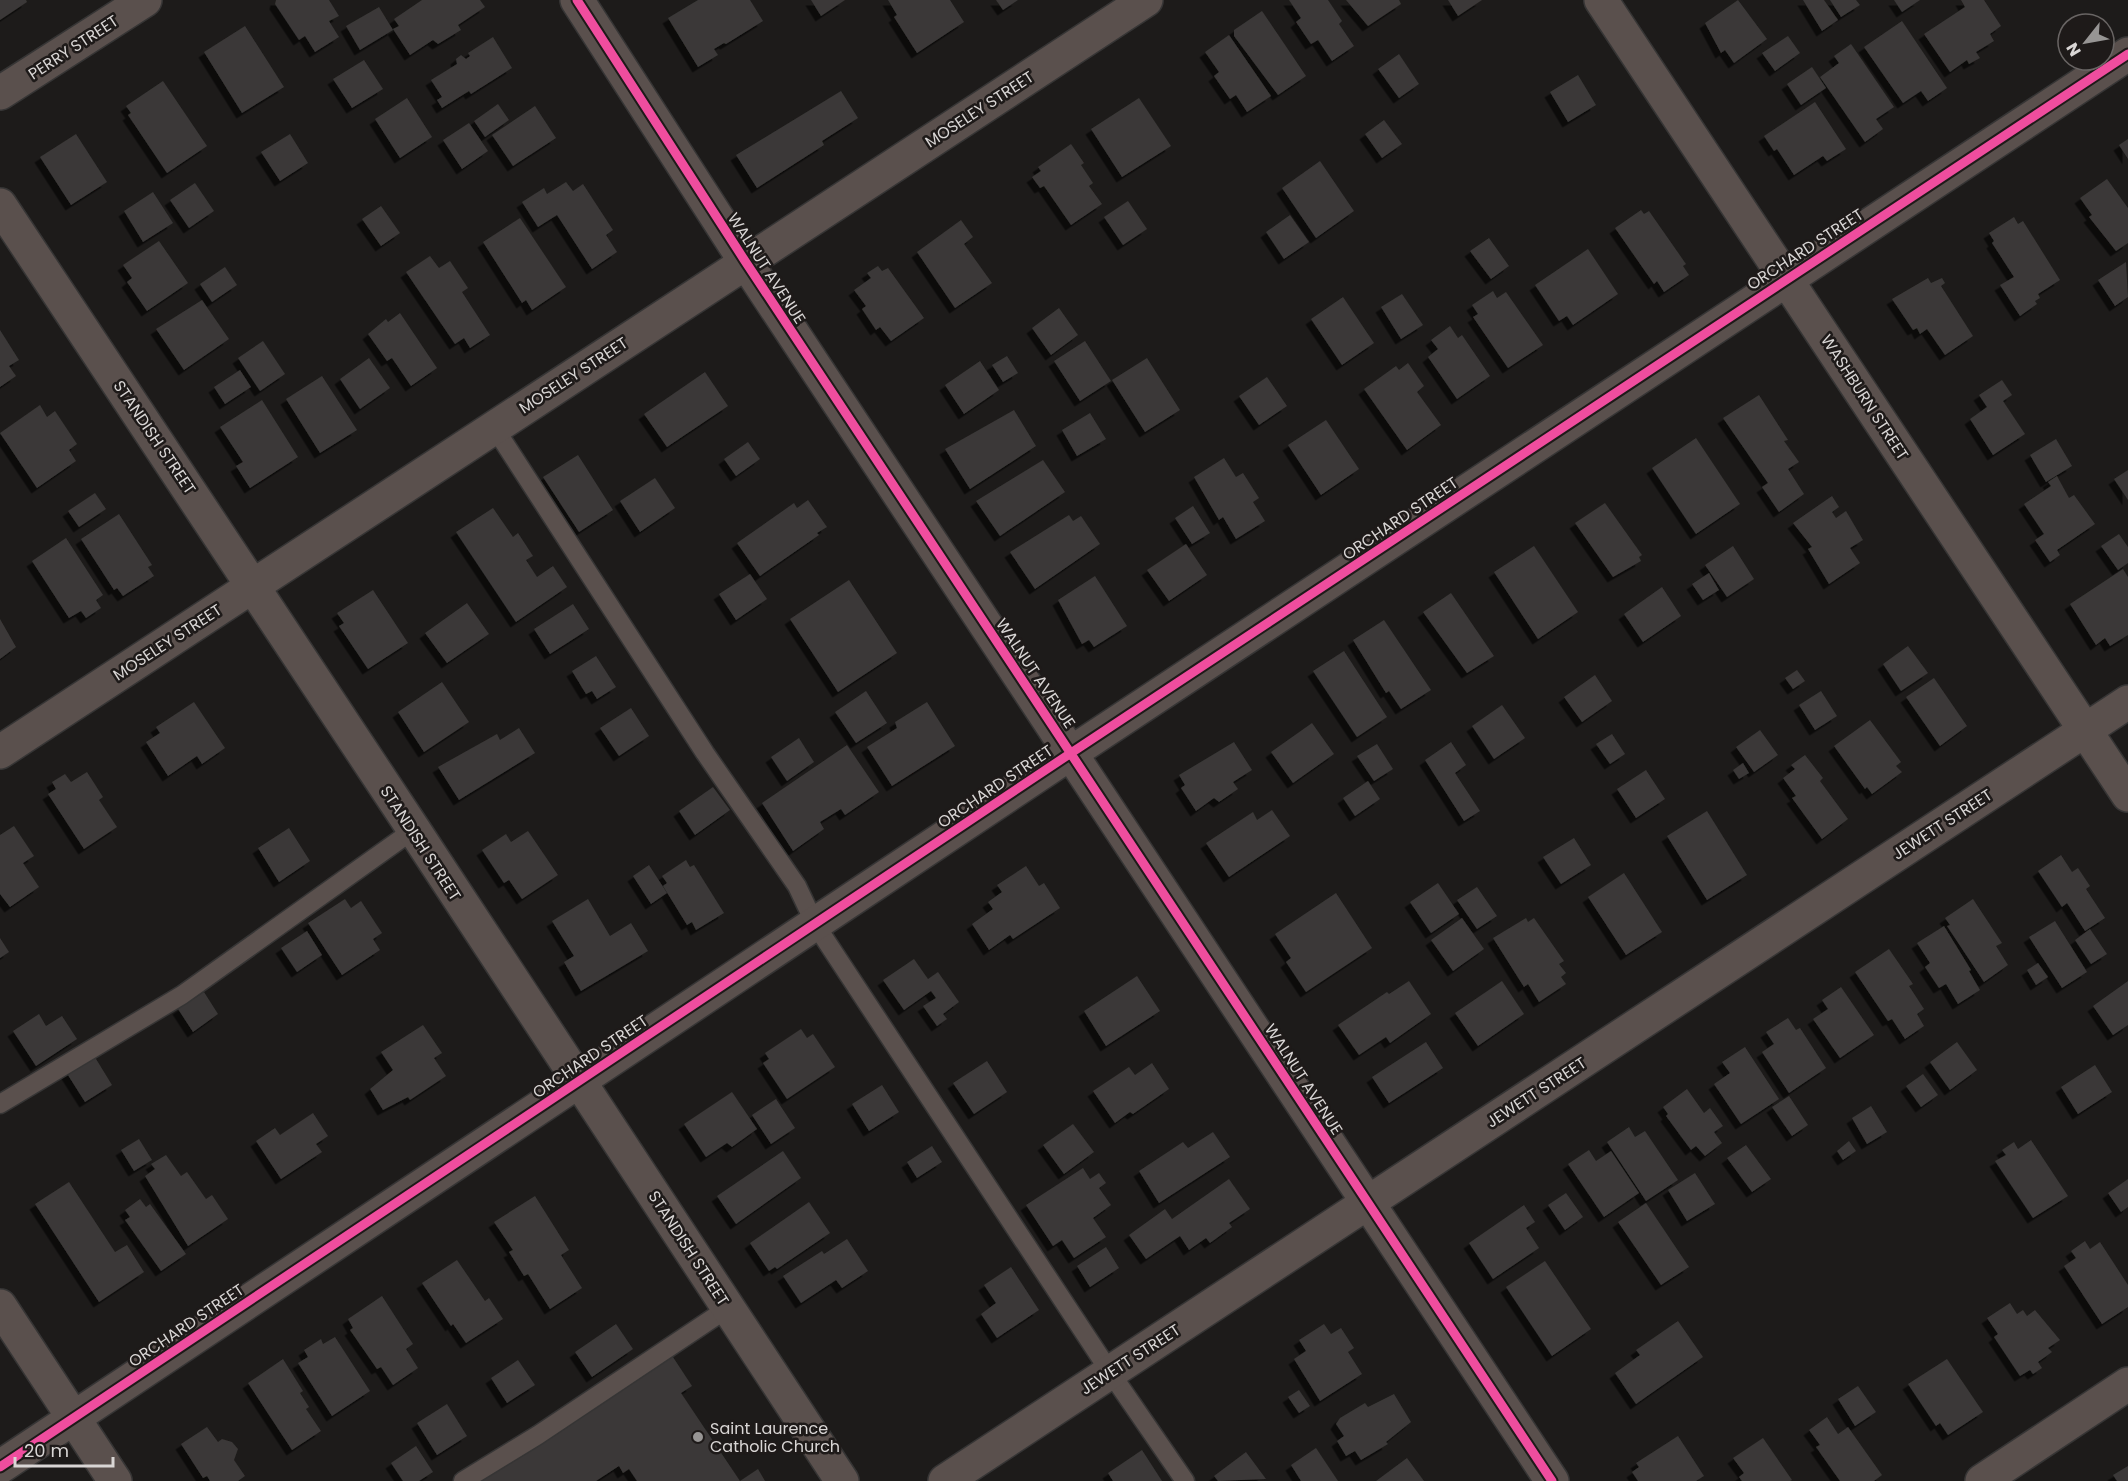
<svg xmlns="http://www.w3.org/2000/svg" width="2128" height="1481" font-family="Poppins,sans-serif">
<style>
.building{fill:#3a3837;filter:url(#shadow)}
.lines{fill:none;stroke-linecap:round;stroke-linejoin:round}
.service-casing{stroke:#363535;stroke-width:21}
.minor-casing{stroke:#363535;stroke-width:36}
.service{stroke:#5a504d;stroke-width:18}
.minor{stroke:#5a504d;stroke-width:33}
.cycleway-casing{stroke:#1e1a19;stroke-width:13}
.cycleway{stroke:#ef4d9e;stroke-width:9}
.poi-dot{fill:#979594;stroke:#1e1a19;stroke-width:2}
.labels{text-anchor:middle;stroke-width:5;stroke-linejoin:round;paint-order:stroke}
.street-label{font-size:16px;fill:#d9d6d5;stroke:#1e1a19}
.poi-label{font-size:16px;fill:#d9d6d5;stroke:#1e1a19;text-anchor:start}
</style>
<defs>
<filter id="shadow"><feDropShadow dx="-5.5" dy="5.5" stdDeviation="0" flood-color="#0009"/></filter>
</defs>
<rect width="100%" height="100%" fill="#1d1b1a"/>
<path class="building" d="M0,0H26L27,2L0,20Z
M276,0H329L339,16L329,21L339,37L315,52L305,36L299,40L275,4Z
M422,0H480L485,7L458,25L461,30L438,44L433,40L410,55L393,29L399,26L394,19Z
M698,0H750L763,21L726,44L724,43L714,49L718,55L698,67L668,18Z
M811,0H845L821,16Z
M888,0H950L964,22L917,53L894,17L897,15Z
M996,0H1018L1003,10Z
M1289,0H1328L1342,21L1339,24L1354,46L1332,61L1318,40L1311,44L1296,22L1301,18Z
M1346,0H1399L1401,4L1368,26Z
M1448,0H1482L1458,16Z
M1738,0L1767,39L1734,63L1725,50L1721,53L1705,23Z
M1803,0H1824L1838,20L1822,31Z
M1830,0H1856L1860,5L1841,17Z
M1894,0H1920L1902,12Z
M1961,0H1984L2001,26L1990,34L1994,41L1976,52L1980,58L1969,64L1967,60L1950,72L1924,34L1965,7Z
M379,7L393,30L360,50L346,26Z
M1262,11L1306,76L1278,95L1234,36V30Z
M1902,21L1947,88L1928,101L1921,91L1903,103L1864,47Z
M245,26L284,87L242,113L204,52Z
M1229,35L1271,96L1247,112L1236,95L1230,99L1214,76L1219,72L1205,52Z
M1788,36L1800,53L1775,71L1762,53Z
M493,37L512,68L471,94L469,91L442,108L437,100L442,97L431,80L457,64L456,59L461,55L466,59L470,56L468,53Z
M1851,44L1894,107L1876,119L1883,129L1865,142L1820,77L1839,63L1834,56Z
M1399,54L1419,84L1399,98L1378,69Z
M364,60L383,89L352,108L333,79Z
M1812,67L1826,88L1801,105L1787,84Z
M1578,75L1596,105L1568,122L1550,92Z
M163,81L207,146L167,173L128,115L131,113L126,106Z
M841,91L858,118L822,141L824,145L757,188L736,155Z
M407,98L432,137L400,158L375,119Z
M1139,98L1171,146L1122,177L1091,129Z
M1815,102L1846,149L1827,161L1823,156L1794,175L1777,149L1774,151L1764,136Z
M498,104L509,120L485,137L474,121Z
M535,106L556,138L513,166L492,135Z
M1384,120L1402,144L1382,158L1365,134Z
M469,123L488,151L462,169L443,140Z
M76,134L107,182L71,205L40,157Z
M290,134L308,163L280,181L261,152Z
M2128,139V159L2119,145Z
M1071,144L1084,163L1081,165L1093,183L1089,186L1102,204L1071,225L1044,186L1040,188L1032,177L1041,171L1038,167Z
M1320,161L1354,211L1316,238L1282,188Z
M2107,179L2128,208V243L2116,251L2089,217L2092,215L2080,198Z
M566,182L573,191L583,184L613,230L606,235L617,252L592,269L557,215L538,227L522,202L544,188L547,194Z
M195,183L214,211L189,228L170,200Z
M153,192L173,223L143,242L124,211Z
M1128,201L1147,229L1123,245L1104,217Z
M381,206L400,233L381,246L362,219Z
M1641,210L1644,214L1649,211L1686,264L1683,266L1689,275L1664,292L1657,281L1654,284L1615,228Z
M1290,215L1309,242L1284,259L1266,232Z
M2014,217L2018,224L2023,221L2060,280L2038,294L2040,298L2035,301L2037,304L2020,316L2000,285L2014,277L1992,243L1994,241L1989,233Z
M520,218L566,287L532,310L526,300L522,303L483,242Z
M961,220L973,237L964,244L992,283L955,308L917,252Z
M1489,238L1509,266L1491,279L1470,251Z
M159,241L188,283L147,311L127,282L132,278L123,265Z
M1588,249L1618,294L1573,325L1567,316L1559,321L1535,285Z
M430,256L439,268L450,261L468,288L462,292L490,335L470,348L464,338L455,344L406,272Z
M2126,262L2128,297L2115,306L2098,280Z
M878,266L882,271L888,268L924,318L891,341L880,327L876,330L862,309L866,306L854,290L871,278L867,273Z
M225,267L237,285L212,302L200,284Z
M1928,278L1931,283L1942,278L1945,283L1941,286L1973,336L1945,355L1927,329L1920,334L1917,328L1913,330L1892,299Z
M1493,291L1497,298L1506,292L1543,345L1508,368L1473,317L1478,314L1472,305Z
M1402,294L1423,325L1401,339L1381,307Z
M1343,297L1374,343L1342,365L1311,319Z
M202,300L229,339L184,370L156,329Z
M1059,308L1078,335L1051,355L1032,328Z
M400,313L437,368L411,386L392,358L387,361L368,334L386,319L388,322Z
M1450,326L1458,338L1462,335L1490,376L1457,399L1428,357L1438,349L1431,340Z
M0,330L19,360L9,366L16,376L0,387Z
M263,341L285,374L260,391L238,358Z
M1085,341L1111,381L1080,401L1054,361Z
M1007,356L1018,373L1003,382L992,365Z
M369,358L390,388L360,409L340,379Z
M1147,358L1180,410L1145,432L1112,380Z
M980,361L999,390L964,414L945,385Z
M1408,363L1424,386L1417,392L1441,425L1407,450L1364,389L1396,366L1399,370Z
M240,370L251,387L225,404L214,387Z
M705,372L728,406L667,447L644,414Z
M322,376L357,430L320,453L286,399Z
M1267,377L1287,406L1259,425L1239,396Z
M2002,380L2012,395L2003,401L2025,434L1993,455L1970,419L1987,407L1979,395Z
M1759,395L1788,440L1784,441L1799,462L1788,469L1804,494L1779,512L1762,487L1768,483L1723,418Z
M262,400L298,457L250,488L236,466L243,462L220,427Z
M40,405L47,417L55,411L77,444L69,450L76,461L37,488L0,433Z
M1014,410L1036,446L970,489L945,449Z
M1090,413L1106,439L1077,456L1062,430Z
M1326,420L1359,469L1321,495L1288,445Z
M1696,438L1740,504L1696,534L1652,468Z
M2056,439L2072,466L2046,482L2030,455Z
M748,442L760,459L736,476L724,459Z
M578,455L613,510L579,532L543,477Z
M1224,458L1236,477L1243,473L1259,498L1253,502L1265,521L1236,539L1223,517L1219,520L1194,477Z
M1043,460L1065,492L1000,536L976,501Z
M2128,470V500L2114,479Z
M2057,476L2069,498L2074,495L2095,524L2057,550L2060,555L2050,562L2035,540L2044,534L2024,504L2051,486L2048,482Z
M655,478L675,508L640,532L620,501Z
M95,493L106,509L79,527L68,511Z
M1832,496L1839,507L1832,512L1836,518L1846,511L1863,540L1850,548L1860,563L1829,584L1808,549L1812,547L1793,523Z
M808,500L827,527L817,533L819,535L760,576L737,543L794,503L797,508Z
M1605,503L1642,555L1639,557L1641,561L1613,577L1575,523Z
M1193,506L1210,533L1192,544L1175,518Z
M493,508L513,537L518,533L533,556L526,560L537,577L553,566L567,587L516,622L456,532Z
M119,514L152,565L148,567L154,576L123,596L117,588L114,590L81,539Z
M1069,515L1073,521L1081,516L1100,544L1035,589L1010,552Z
M2119,534L2128,547V563L2118,570L2101,546Z
M66,538L103,595L96,600L101,608L86,618L81,611L69,618L32,561Z
M1186,544L1207,575L1169,601L1147,570Z
M1534,546L1578,612L1538,639L1494,572Z
M1733,546L1754,579L1727,597L1705,565Z
M2123,569L2128,577V635L2110,646L2105,638L2096,645L2070,604Z
M1709,573L1719,590L1703,600L1692,584Z
M750,574L767,599L736,620L719,594Z
M1095,576L1127,626L1094,647L1089,640L1082,644L1058,600Z
M849,580L897,653L838,692L790,619Z
M1662,587L1681,616L1643,642L1624,614Z
M373,590L408,643L368,669L339,626L344,623L337,613Z
M1451,593L1494,656L1467,673L1423,612Z
M467,603L489,634L447,663L425,633Z
M573,604L589,629L550,654L534,629Z
M0,619L16,647L0,659Z
M1384,620L1431,690L1401,709L1389,691L1386,693L1353,640Z
M1908,646L1928,673L1901,691L1883,664Z
M1344,651L1387,717L1357,737L1313,671Z
M596,656L616,687L597,699L592,691L586,694L572,671Z
M1797,670L1805,681L1793,689L1785,678Z
M1595,675L1612,701L1582,722L1564,697Z
M1934,678L1967,726L1940,746L1906,697Z
M442,682L469,722L424,752L398,712Z
M866,691L887,723L856,743L835,712Z
M1821,691L1837,716L1815,730L1799,705Z
M194,702L225,748L202,764L197,756L168,776L146,742L160,733L156,727Z
M927,702L955,746L892,786L867,747L897,728L895,722Z
M1502,705L1525,738L1494,759L1472,726Z
M631,708L649,736L619,756L600,728Z
M1870,720L1901,762L1896,766L1902,772L1872,794L1867,787L1865,789L1834,746Z
M1312,723L1334,754L1293,783L1271,752Z
M519,728L535,753L459,800L438,767L497,734L500,740Z
M1760,730L1778,755L1754,772L1736,747Z
M1612,734L1625,754L1610,764L1596,744Z
M799,738L814,762L787,781L771,757Z
M1234,742L1252,770L1233,782L1238,789L1219,802L1214,798L1196,811L1181,788L1185,785L1179,775Z
M1451,742L1466,765L1455,773L1480,811L1464,821L1425,760Z
M1377,744L1393,769L1374,781L1357,756Z
M847,745L879,792L845,815L841,809L820,822L824,829L793,851L762,803Z
M1805,755L1823,778L1820,781L1848,819L1822,839L1792,798L1796,796L1783,778L1795,769L1791,765Z
M1743,763L1749,773L1739,779L1733,770Z
M1646,770L1665,799L1636,818L1617,789Z
M87,772L103,797L99,800L117,827L84,849L48,794L56,789L52,782L65,774L71,782Z
M1368,781L1380,799L1355,816L1343,798Z
M713,787L730,810L695,835L679,811Z
M1272,810L1290,836L1229,877L1206,843L1253,812L1257,820Z
M1707,811L1747,875L1707,900L1667,836Z
M14,826L34,856L23,863L39,887L10,907L0,894V835Z
M289,828L310,861L279,882L258,848Z
M528,831L558,875L522,899L509,880L504,883L482,850L506,834L511,842Z
M1574,838L1591,865L1561,884L1543,857Z
M2061,855L2072,872L2078,868L2090,886L2086,889L2105,918L2085,931L2067,903L2062,907L2038,871Z
M686,860L690,867L694,865L724,913L696,930L692,922L687,925L663,886L667,883L662,876Z
M649,865L667,893L651,904L633,876Z
M1026,866L1039,886L1044,883L1060,908L1013,939L1010,935L989,950L972,924L993,909L988,902L1002,892L997,885Z
M1624,873L1662,932L1626,955L1588,897Z
M1438,883L1459,914L1431,933L1410,902Z
M1477,887L1497,916L1477,929L1457,900Z
M1336,893L1372,948L1306,992L1286,962L1291,958L1275,934Z
M345,899L351,908L361,901L382,933L373,939L380,950L342,975L308,923Z
M588,899L610,936L631,923L648,951L581,991L564,962L574,956L552,921Z
M1973,899L2002,943L1996,946L2008,965L1984,982L1947,926L1950,925L1945,918Z
M1462,918L1484,949L1453,971L1431,940Z
M1526,918L1528,922L1534,918L1564,961L1559,964L1566,973L1561,977L1566,984L1539,1002L1528,984L1524,987L1493,938Z
M2055,921L2087,972L2062,988L2029,937Z
M1944,926L1971,970L1969,971L1980,990L1958,1004L1946,984L1939,988L1925,967L1930,963L1917,943Z
M2090,929L2107,954L2091,964L2075,940Z
M307,931L322,955L297,972L281,948Z
M0,938L9,952L0,958Z
M1889,949L1913,984L1909,986L1924,1009L1917,1014L1924,1026L1905,1039L1892,1019L1888,1021L1855,972Z
M914,959L928,979L938,972L959,1002L943,1014L947,1019L937,1026L923,1006L936,998L931,991L904,1010L883,980Z
M2038,963L2048,977L2036,985L2027,970Z
M1137,976L1160,1011L1106,1046L1084,1011Z
M1409,981L1431,1014L1390,1043L1386,1037L1359,1055L1338,1025L1387,992L1389,994Z
M1502,981L1524,1014L1478,1046L1455,1013Z
M2128,981V1025L2113,1035L2093,1006Z
M1841,987L1874,1035L1840,1058L1813,1019L1828,1009L1822,1000Z
M204,992L218,1014L193,1032L178,1009Z
M39,1014L46,1026L62,1016L77,1039L36,1066L13,1031Z
M1788,1018L1796,1030L1800,1028L1826,1068L1789,1093L1762,1052L1774,1044L1766,1032Z
M423,1025L442,1053L434,1058L446,1076L410,1100L408,1097L383,1110L370,1089L393,1070L381,1052Z
M801,1029L807,1038L813,1034L835,1067L787,1099L763,1063L769,1059L765,1053Z
M1426,1042L1443,1068L1389,1103L1372,1077Z
M1957,1042L1977,1070L1950,1090L1930,1062Z
M1745,1047L1779,1099L1741,1124L1714,1084L1730,1073L1722,1062Z
M93,1054L112,1085L85,1102L66,1072Z
M987,1061L1007,1092L974,1114L953,1083Z
M1152,1063L1169,1089L1133,1114L1130,1112L1115,1123L1093,1091L1129,1067L1135,1075Z
M2095,1065L2112,1092L2078,1114L2061,1087Z
M1923,1074L1938,1095L1921,1107L1906,1086Z
M882,1085L899,1112L869,1131L852,1104Z
M1687,1089L1704,1113L1710,1108L1723,1126L1714,1132L1722,1143L1705,1156L1696,1146L1691,1150L1666,1116L1668,1114L1663,1107Z
M732,1092L757,1129L732,1147L727,1143L706,1157L684,1124Z
M1789,1096L1808,1125L1792,1136L1772,1107Z
M776,1099L795,1128L771,1144L752,1115Z
M1871,1106L1887,1132L1867,1144L1852,1118Z
M313,1113L328,1136L316,1144L322,1152L281,1179L256,1141L275,1128L280,1135Z
M1073,1124L1094,1152L1064,1174L1043,1145Z
M1629,1127L1635,1137L1645,1131L1678,1180L1646,1201L1607,1142Z
M1213,1132L1230,1157L1159,1203L1139,1171L1183,1142L1188,1148Z
M139,1139L152,1160L134,1171L121,1150Z
M2031,1140L2068,1196L2033,1218L1995,1161L2006,1155L2002,1150L2014,1142L2018,1149Z
M1849,1141L1856,1151L1843,1160L1837,1151Z
M1746,1145L1771,1179L1752,1192L1727,1158Z
M932,1146L942,1162L917,1178L907,1162Z
M1589,1150L1596,1161L1611,1151L1639,1193L1604,1217L1568,1164Z
M783,1151L801,1178L736,1224L717,1196Z
M166,1155L181,1176L187,1172L206,1199L212,1195L228,1219L188,1246L145,1176L155,1169L151,1164Z
M1083,1168L1090,1179L1099,1173L1106,1183L1099,1188L1111,1205L1093,1218L1106,1237L1074,1258L1062,1240L1053,1246L1026,1205Z
M1695,1173L1715,1204L1687,1221L1668,1190Z
M1229,1179L1250,1209L1229,1223L1232,1227L1210,1243L1206,1238L1189,1250L1180,1236L1146,1259L1129,1235L1165,1209L1172,1219Z
M2128,1179V1207L2121,1212L2108,1193Z
M69,1182L115,1252L127,1245L144,1272L99,1302L35,1204Z
M1566,1193L1583,1217L1565,1230L1548,1205Z
M535,1196L569,1250L561,1255L582,1288L550,1309L528,1274L524,1276L509,1252L513,1250L494,1222Z
M140,1199L146,1207L150,1204L186,1254L161,1271L125,1220L130,1217L125,1210Z
M809,1202L830,1233L777,1269L775,1267L769,1271L750,1243Z
M1646,1203L1689,1267L1661,1285L1618,1222Z
M1524,1205L1535,1222L1526,1228L1539,1248L1493,1279L1469,1243Z
M847,1239L868,1271L842,1288L836,1280L801,1303L783,1276L822,1251L824,1254Z
M2085,1241L2090,1249L2100,1242L2128,1285V1307L2102,1324L2064,1266L2076,1258L2071,1251Z
M1106,1247L1119,1268L1090,1287L1077,1266Z
M457,1260L485,1301L489,1298L503,1319L466,1343L453,1324L451,1326L422,1283Z
M1545,1261L1591,1329L1552,1356L1506,1287Z
M1011,1267L1039,1310L997,1338L981,1314L996,1303L984,1285Z
M382,1296L413,1344L406,1349L418,1368L393,1385L381,1367L377,1369L350,1330L353,1328L348,1319Z
M2010,1303L2017,1314L2023,1310L2027,1316L2035,1310L2060,1340L2048,1348L2052,1352L2038,1362L2042,1368L2033,1374L2030,1370L2020,1376L1994,1337L1998,1334L1987,1318Z
M1678,1321L1703,1357L1636,1404L1615,1373L1640,1355L1636,1350Z
M616,1324L633,1349L592,1377L575,1352Z
M1324,1324L1331,1334L1341,1328L1354,1348L1348,1352L1362,1374L1320,1401L1294,1359L1306,1351L1299,1340Z
M335,1337L370,1391L332,1416L298,1363L308,1357L304,1350L321,1339L323,1344Z
M671,1354L692,1386L681,1393L740,1481L758,1469L765,1481H637L629,1469L623,1473L619,1466L596,1481H481Z
M283,1359L303,1391L300,1393L309,1407L306,1409L321,1431L292,1450L248,1383Z
M1947,1359L1983,1412L1948,1435L1940,1423L1936,1426L1908,1384Z
M518,1360L535,1385L507,1403L491,1378Z
M1858,1386L1876,1412L1855,1426L1838,1399Z
M1299,1390L1310,1406L1299,1413L1288,1397Z
M1394,1394L1411,1422L1386,1442L1388,1444L1361,1460L1355,1451L1346,1456L1337,1441L1344,1436L1336,1424L1340,1418L1365,1403L1368,1407Z
M447,1404L467,1436L437,1455L417,1423Z
M1827,1417L1838,1434L1848,1427L1882,1475L1874,1481H1840L1816,1447L1820,1445L1809,1430Z
M207,1427L218,1442L222,1439L232,1442L238,1449L234,1460L245,1476L238,1481H210L207,1476L203,1478L181,1444Z
M1678,1436L1704,1476L1696,1481H1638L1632,1472L1639,1467L1636,1463Z
M1763,1438L1792,1480L1790,1481H1742L1739,1477L1744,1473L1733,1458Z
M416,1446L433,1472L419,1481H403L391,1463Z
M1316,1448L1338,1481H1301L1291,1465Z
M1142,1450L1162,1481H1113L1108,1473Z
M1246,1452L1266,1479L1218,1481L1214,1476Z
M1407,1458L1424,1481H1376Z
M2128,1466V1481H2117L2113,1475Z"/>
<g class="lines">
<defs>
<path id="service" d="M494,427L705,753L797,886L815,924L1110,1372L1185,1481
M0,1104L182,995L412,831
M463,1481L538,1435L728,1308"/>
<path id="minor" d="M577,0L745,261L1552,1481
M1601,0L2128,795
M0,93L145,0
M0,205C283,629 562,1055 842,1481
M0,752L1146,0
M0,1306L115,1481
M0,1467L1071,753L2128,54
M945,1481L2128,702
M1982,1481L2128,1384"/>
</defs>
<use href="#service" class="service-casing"/>
<use href="#minor" class="minor-casing"/>
<use href="#service" class="service"/>
<use href="#minor" class="minor"/>
<defs>
<path id="cycleway" d="M577,0L745,261L1552,1481
M0,1467L1071,753L2128,54"/>
</defs>
<use href="#cycleway" class="cycleway-casing"/>
<use href="#cycleway" class="cycleway"/>
</g>
<circle class="poi-dot" cx="698" cy="1437" r="6"/>
<g class="labels">
<g class="street-label">
<text transform="translate(73 47) rotate(-33)" y="6">PERRY STREET</text>
<text transform="translate(979 109) rotate(-33)" y="6">MOSELEY STREET</text>
<text transform="translate(1805 249) rotate(-33)" y="6">ORCHARD STREET</text>
<text transform="translate(767 268) rotate(57)" y="6">WALNUT AVENUE</text>
<text transform="translate(573 375) rotate(-33)" y="6">MOSELEY STREET</text>
<text transform="translate(1865 397) rotate(57)" y="6">WASHBURN STREET</text>
<text transform="translate(155 437) rotate(56)" y="6">STANDISH STREET</text>
<text transform="translate(1400 518) rotate(-34)" y="6">ORCHARD STREET</text>
<text transform="translate(167 642) rotate(-33)" y="6">MOSELEY STREET</text>
<text transform="translate(1036 673) rotate(56)" y="6">WALNUT AVENUE</text>
<text transform="translate(995 786) rotate(-34)" y="6">ORCHARD STREET</text>
<text transform="translate(1942 824) rotate(-33)" y="6">JEWETT STREET</text>
<text transform="translate(421 843) rotate(57)" y="6">STANDISH STREET</text>
<text transform="translate(590 1056) rotate(-34)" y="6">ORCHARD STREET</text>
<text transform="translate(1304 1079) rotate(57)" y="6">WALNUT AVENUE</text>
<text transform="translate(1536 1092) rotate(-33)" y="6">JEWETT STREET</text>
<text transform="translate(689 1248) rotate(57)" y="6">STANDISH STREET</text>
<text transform="translate(186 1325) rotate(-34)" y="6">ORCHARD STREET</text>
<text transform="translate(1130 1359) rotate(-33)" y="6">JEWETT STREET</text>
</g>
<g class="poi-label">
<text x="710" y="1434">Saint Laurence<tspan x="710" dy="18">Catholic Church</tspan></text>
</g>
</g>
<g transform="translate(2086 42) rotate(239)"><circle r="28" fill="#1e1a19" stroke="#696564" stroke-width="1.5"/>
<path d="M0-4.5L10 22L0 15L-10 22Z" fill="#979594"/>
<text y="-9" font-size="16" font-weight="bold" text-anchor="middle" fill="#d9d6d5">N</text>
</g>
<path d="M15 1457v9h98v-9" fill="none" stroke="#d9d6d5" stroke-width="3"/>
<text x="24" y="1457" font-size="18" fill="#d9d6d5" stroke="#1e1a19" stroke-width="4.5" paint-order="stroke">20 m</text>
</svg>
